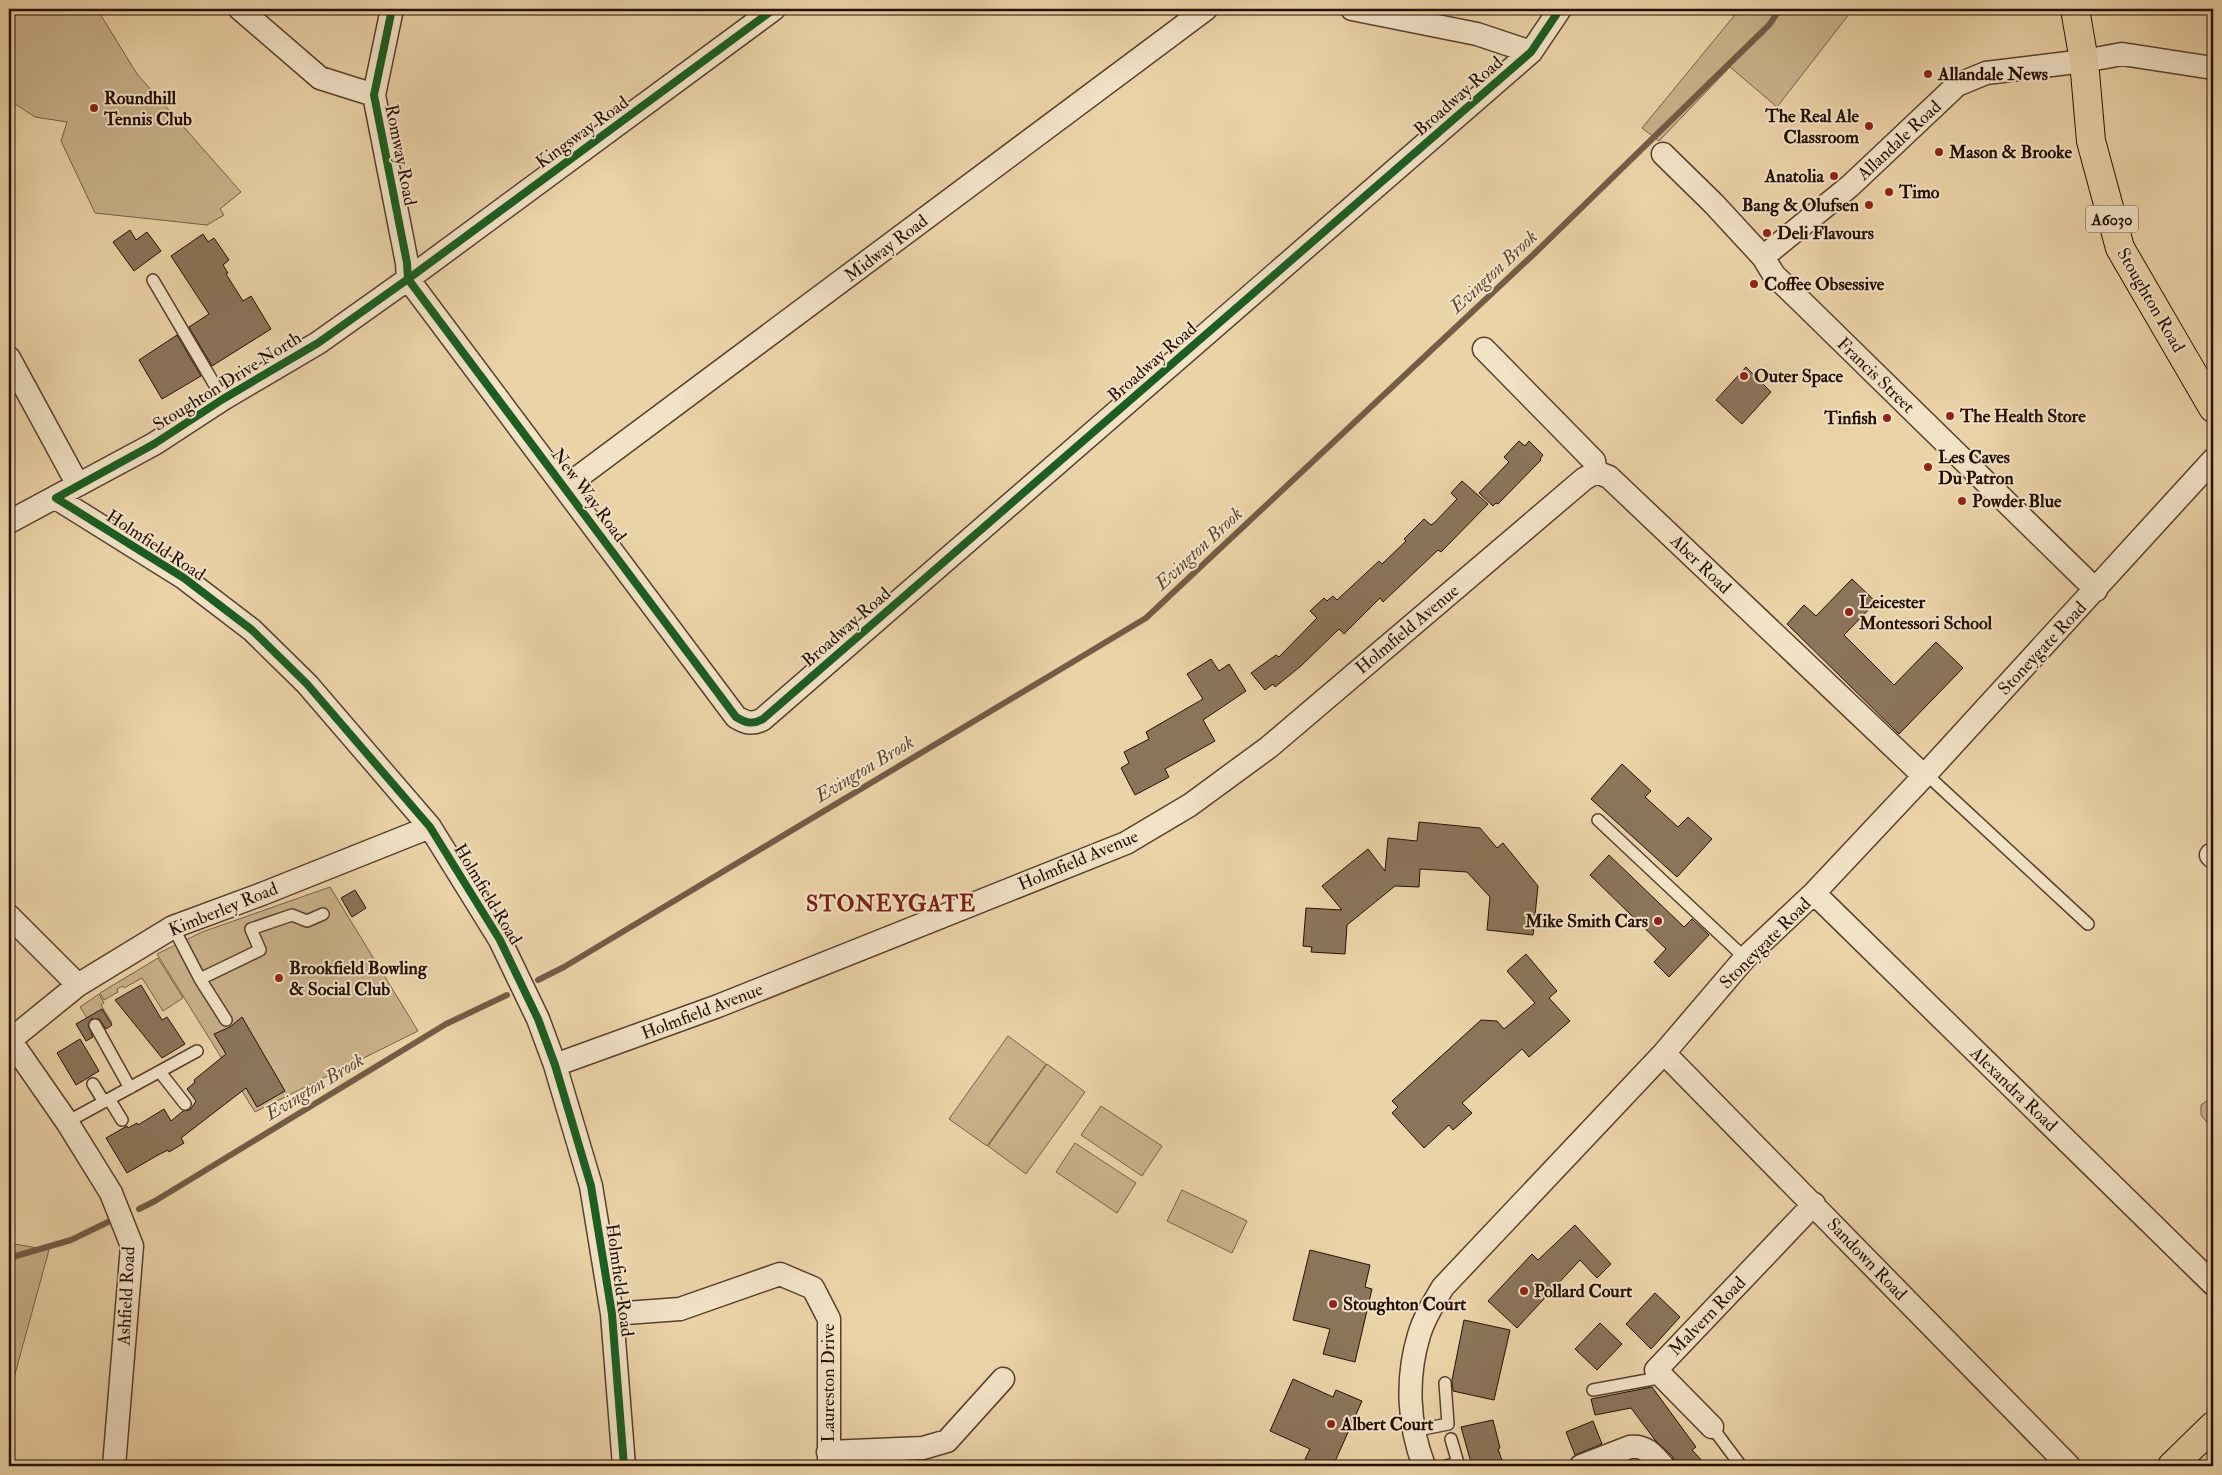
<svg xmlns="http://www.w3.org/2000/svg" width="2222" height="1475" font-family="'IM FELL Double Pica',serif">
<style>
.green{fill:#cab28c;stroke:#786048}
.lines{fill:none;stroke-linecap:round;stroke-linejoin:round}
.stream{stroke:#745c46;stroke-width:6}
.building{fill:#8c755a;stroke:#260f05}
.service-casing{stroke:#57402e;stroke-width:14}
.minor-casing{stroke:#57402e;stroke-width:25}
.primary-casing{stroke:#260f05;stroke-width:30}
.trunk-casing{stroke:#260f05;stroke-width:30}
.service{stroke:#f2e2c6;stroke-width:11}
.minor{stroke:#f2e2c6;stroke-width:22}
.primary{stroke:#ebd3a8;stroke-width:28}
.trunk{stroke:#ebd3a8;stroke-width:28}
.cycleway-casing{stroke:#f2e2c6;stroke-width:11}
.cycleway{stroke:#1b5e20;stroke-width:8}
.poi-dot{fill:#8f2418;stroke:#f2e2c6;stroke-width:2}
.labels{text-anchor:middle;stroke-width:4;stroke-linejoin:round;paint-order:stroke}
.shield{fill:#f2e2c6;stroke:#634e3f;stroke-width:1}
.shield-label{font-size:16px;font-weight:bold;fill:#260f05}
.poi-label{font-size:18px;font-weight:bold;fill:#260f05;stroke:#f2e2c6;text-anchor:start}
.street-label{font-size:18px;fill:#260f05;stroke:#f2e2c6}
.water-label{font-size:19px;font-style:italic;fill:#604936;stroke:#f2e2c6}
.district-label{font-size:22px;font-weight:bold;letter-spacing:1px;fill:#7a1f14;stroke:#f2e2c6}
</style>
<rect width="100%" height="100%" fill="#ebd3a8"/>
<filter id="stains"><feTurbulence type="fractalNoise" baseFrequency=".004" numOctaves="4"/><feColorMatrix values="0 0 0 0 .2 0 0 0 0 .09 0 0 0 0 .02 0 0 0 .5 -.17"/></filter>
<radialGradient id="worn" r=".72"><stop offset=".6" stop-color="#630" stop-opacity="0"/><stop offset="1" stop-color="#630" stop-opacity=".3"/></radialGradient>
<path class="green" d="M9,9H97L137,74L241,192L220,209L224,215L207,225L95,213L61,141L67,122L35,117L9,100Z
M1723,9H1853L1777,107L1730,67L1659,141L1642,128L1734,16Z
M330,887L418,1031L255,1112L157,954L202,932Z
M158,958L183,998L163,1011L142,978L124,988L123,986L117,989L118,992L104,1000L100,993Z
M99,994L104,1003L101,1005L112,1023L102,1029L95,1018L89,1021L80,1007Z
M1008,1036L1046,1064L987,1146L949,1119Z
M1047,1064L1085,1092L1026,1174L988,1146Z
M2213,1096V1130L2201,1115V1105Z
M1101,1106L1162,1146L1142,1176L1081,1135Z
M1075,1143L1136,1183L1117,1213L1056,1172Z
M1182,1190L1247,1221L1232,1253L1167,1221Z
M9,1243L49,1250L9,1396Z"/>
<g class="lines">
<path class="stream" d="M538,980L564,967L1146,618L1535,253L1769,25L1780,9
M139,1209L155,1201L446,1024L507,995
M9,1258L71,1240L108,1222"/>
</g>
<path class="building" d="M130,230L136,240L147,232L161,251L134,271L113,242Z
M203,234L208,242L214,238L229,260L223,265L228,273L226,274L243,301L251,296L271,329L212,366L189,327L209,314L171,256Z
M177,335L201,376L162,399L139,360Z
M1746,367L1771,392L1742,424L1716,400Z
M1519,441L1525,446L1529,441L1543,455L1540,459L1541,460L1498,504L1496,503L1493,506L1479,493L1509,462L1504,457Z
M1462,481L1488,504L1441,552L1438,550L1383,602L1380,598L1344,634L1339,629L1301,666L1275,687L1273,684L1265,690L1251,673L1276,655L1279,657L1317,618L1310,611L1324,598L1327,601L1333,596L1337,600L1379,561L1382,564L1406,541L1404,539L1424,519L1431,525L1435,522L1457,499L1451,493Z
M1852,579L1876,602L1844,635L1894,685L1936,642L1963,668L1899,734L1787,624L1804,605L1816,616Z
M1211,659L1219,671L1229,664L1246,691L1203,720L1215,741L1165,769L1169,777L1135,795L1121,768L1129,763L1124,752L1149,739L1146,732L1203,699L1187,674Z
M1622,764L1651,791L1645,797L1678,827L1688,817L1712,839L1677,877L1591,799Z
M1419,822L1480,828L1497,848L1503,843L1538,886L1533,935L1487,930L1490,897L1467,872L1420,869L1419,887L1395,886L1347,925L1345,954L1311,952L1312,947L1303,946L1306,908L1342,910L1322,886L1368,849L1385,871L1388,838L1417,841Z
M1609,855L1684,927L1692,919L1709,935L1669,977L1654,962L1666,949L1590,875Z
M355,890L366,908L352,917L341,898Z
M1526,954L1557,991L1549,998L1570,1021L1529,1057L1522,1049L1462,1103L1472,1113L1453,1130L1449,1125L1424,1148L1392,1113L1398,1107L1392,1101L1481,1020L1497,1021L1504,1029L1535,1003L1507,971Z
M141,985L162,1020L167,1017L185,1044L162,1058L115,1000Z
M102,1009L112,1025L106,1029L99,1019H91L88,1025L93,1037L86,1041L76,1024Z
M242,1017L285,1091L257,1107L246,1088L181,1138L184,1143L169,1152L168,1150L158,1155L127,1173L106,1138L127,1126L128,1128L137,1123L138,1125L164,1109L171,1121L183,1111L190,1110L196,1101L187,1089L195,1082L194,1080L226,1054L214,1034L230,1027Z
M80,1039L99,1071L76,1085L57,1053Z
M1575,1225L1611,1264L1597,1278L1580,1260L1517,1328L1488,1301L1532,1254L1538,1260Z
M1310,1250L1370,1265L1365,1287L1372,1289L1355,1362L1323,1354L1330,1329L1293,1320Z
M1655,1293L1680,1317L1651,1349L1626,1324Z
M1464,1320L1510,1330L1494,1400L1453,1391L1452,1380Z
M1600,1323L1622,1344L1597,1370L1575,1349Z
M1293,1379L1333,1397L1336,1390L1362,1401L1333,1466H1320L1305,1459L1310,1449L1270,1431Z
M1652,1387L1696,1447L1692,1450L1707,1466H1676L1673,1457L1655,1440L1631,1408L1595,1415L1591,1399Z
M1493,1420L1500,1448L1498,1449L1504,1466H1472L1461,1427Z
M1593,1421L1602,1444L1575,1455L1566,1432Z"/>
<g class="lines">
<defs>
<path id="service" d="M153,280L223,399
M1926,774L2088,924
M1598,820L1745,958
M173,927L200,979L226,1020
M200,979L260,950L251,929L292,915L307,921L323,914
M95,1025L130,1088
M160,1072L185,1104
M93,1084L104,1102
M109,1099L122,1120
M67,1122L197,1051
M1593,1390L1653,1379L1660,1374
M1712,1427L1741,1466
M1413,1431L1448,1424L1445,1383
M1446,1466L1458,1463L1451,1439"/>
<path id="minor" d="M240,9L320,78L374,95
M392,9L374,95L407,263L408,279
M1352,9L1477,34L1531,52
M1663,154L1714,204L1763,257L1774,275L1807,307L2096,590
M1763,257L1850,186L1957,85L1986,73L2084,61L2122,54L2213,68
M408,279L736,717C746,723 753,725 763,719L1531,52L1560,9
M1484,349L1594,461L1596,472L1609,477L1924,776
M9,358L78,485
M565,487L1206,9
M56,498L184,578L252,630L307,684L430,827L500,940L538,1019L555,1065L591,1186L612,1314L624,1466
M9,522L154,444L223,399L318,343L408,279L774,9
M2211,855L2213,857
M1814,893L2213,1284
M9,916L78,985
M10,1040L67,1122L111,1193L132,1246L114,1466
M9,1041L78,985L173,927L262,894L430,827
M1664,1053L2069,1466
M555,1065L718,1006L1126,843L1190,805L1269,747L1584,479L1596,472
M612,1314L680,1309L780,1274L813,1288L829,1319V1466
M1712,1427L1656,1370L1814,1204
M828,1452L923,1448L947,1441L1003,1379
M1424,1466C1408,1424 1406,1378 1419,1335C1424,1318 1434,1302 1443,1287L1664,1053L1745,958L1814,893L1924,776L2213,460
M1581,1466L1630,1447C1646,1445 1653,1455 1663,1466"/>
<path id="primary" d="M2172,1466L2213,1426"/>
<path id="trunk" d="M2075,9L2084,61L2091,141L2120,248L2213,408"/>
</defs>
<use href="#service" class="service-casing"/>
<use href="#minor" class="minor-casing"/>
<use href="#primary" class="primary-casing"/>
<use href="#trunk" class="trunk-casing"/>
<use href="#service" class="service"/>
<use href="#minor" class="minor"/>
<use href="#primary" class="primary"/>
<use href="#trunk" class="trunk"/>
<defs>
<path id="cycleway" d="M392,9L374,95L407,263L408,279
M408,279L736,717C746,723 753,725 763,719L1531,52L1560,9
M624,1466L612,1314L591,1186L555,1065L538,1019L500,940L430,827L307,684L252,630L184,578L56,498L154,444L223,399L318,343L408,279L774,9"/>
</defs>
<use href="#cycleway" class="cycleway-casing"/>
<use href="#cycleway" class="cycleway"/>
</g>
<g class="poi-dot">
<circle cx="1928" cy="74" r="5"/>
<circle cx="94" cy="108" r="5"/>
<circle cx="1869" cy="126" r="5"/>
<circle cx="1939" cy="152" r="5"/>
<circle cx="1834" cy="176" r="5"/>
<circle cx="1889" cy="192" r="5"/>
<circle cx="1869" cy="205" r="5"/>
<circle cx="1767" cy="233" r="5"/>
<circle cx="1754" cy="284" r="5"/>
<circle cx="1744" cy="376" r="5"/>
<circle cx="1950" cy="416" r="5"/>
<circle cx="1887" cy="418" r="5"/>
<circle cx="1928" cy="467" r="5"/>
<circle cx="1962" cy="501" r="5"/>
<circle cx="1849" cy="612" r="5"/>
<circle cx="1658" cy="921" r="5"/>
<circle cx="279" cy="978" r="5"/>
<circle cx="1524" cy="1291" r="5"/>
<circle cx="1333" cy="1304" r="5"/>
<circle cx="1331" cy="1424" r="5"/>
</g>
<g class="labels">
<rect class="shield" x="2086" y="205.5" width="52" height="27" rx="4"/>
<g class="shield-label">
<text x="2112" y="225">A6030</text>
</g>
<g class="poi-label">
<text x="1938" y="80">Allandale News</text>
<text x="104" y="104">Roundhill<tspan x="104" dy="21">Tennis Club</tspan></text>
<text x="1859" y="122" text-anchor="end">The Real Ale<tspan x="1859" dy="21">Classroom</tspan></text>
<text x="1949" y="158">Mason &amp; Brooke</text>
<text x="1824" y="182" text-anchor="end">Anatolia</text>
<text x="1899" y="198">Timo</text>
<text x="1859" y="211" text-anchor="end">Bang &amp; Olufsen</text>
<text x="1777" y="239">Deli Flavours</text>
<text x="1764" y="290">Coffee Obsessive</text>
<text x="1754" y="382">Outer Space</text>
<text x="1960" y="422">The Health Store</text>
<text x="1877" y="424" text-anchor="end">Tinfish</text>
<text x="1938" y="463">Les Caves<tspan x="1938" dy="21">Du Patron</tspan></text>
<text x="1972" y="507">Powder Blue</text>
<text x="1859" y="608">Leicester<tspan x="1859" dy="21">Montessori School</tspan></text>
<text x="1648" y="927" text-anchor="end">Mike Smith Cars</text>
<text x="289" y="974">Brookfield Bowling<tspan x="289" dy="21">&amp; Social Club</tspan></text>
<text x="1534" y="1297">Pollard Court</text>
<text x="1343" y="1310">Stoughton Court</text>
<text x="1341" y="1430">Albert Court</text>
</g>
<g class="street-label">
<text transform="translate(1458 96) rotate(-41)" y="6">Broadway Road</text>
<text transform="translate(582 132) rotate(-36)" y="6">Kingsway Road</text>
<text transform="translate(1899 140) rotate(-43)" y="6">Allandale Road</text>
<text transform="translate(401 155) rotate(79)" y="6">Romway Road</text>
<text transform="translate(886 248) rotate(-37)" y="6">Midway Road</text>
<text transform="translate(2151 300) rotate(60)" y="6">Stoughton Road</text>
<text transform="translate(1152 362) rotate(-41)" y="6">Broadway Road</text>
<text transform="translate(1876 375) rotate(44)" y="6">Francis Street</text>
<text transform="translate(227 381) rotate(-32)" y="6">Stoughton Drive North</text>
<text transform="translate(589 495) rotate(53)" y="6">New Way Road</text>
<text transform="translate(156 545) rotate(33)" y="6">Holmfield Road</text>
<text transform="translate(1701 564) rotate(44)" y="6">Aber Road</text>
<text transform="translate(846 627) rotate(-41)" y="6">Broadway Road</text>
<text transform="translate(1407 629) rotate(-40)" y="6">Holmfield Avenue</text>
<text transform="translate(2042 648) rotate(-47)" y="6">Stoneygate Road</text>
<text transform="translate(1078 860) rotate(-23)" y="6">Holmfield Avenue</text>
<text transform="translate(488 894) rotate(59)" y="6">Holmfield Road</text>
<text transform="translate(223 909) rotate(-22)" y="6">Kimberley Road</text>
<text transform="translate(1765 943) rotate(-45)" y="6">Stoneygate Road</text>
<text transform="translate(702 1011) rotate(-21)" y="6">Holmfield Avenue</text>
<text transform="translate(2014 1089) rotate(44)" y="6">Alexandra Road</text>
<text transform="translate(1867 1259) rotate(46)" y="6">Sandown Road</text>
<text transform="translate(620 1280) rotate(82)" y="6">Holmfield Road</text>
<text transform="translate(126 1296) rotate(-87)" y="6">Ashfield Road</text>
<text transform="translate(1707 1316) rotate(-46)" y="6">Malvern Road</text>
<text transform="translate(828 1383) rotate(-90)" y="6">Laureston Drive</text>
</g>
<g class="water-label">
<text transform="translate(1493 271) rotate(-43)" y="7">Evington Brook</text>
<text transform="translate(1198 548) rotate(-43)" y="7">Evington Brook</text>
<text transform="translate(864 768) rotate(-31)" y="7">Evington Brook</text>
<text transform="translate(314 1086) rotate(-31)" y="7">Evington Brook</text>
</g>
<g class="district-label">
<text x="891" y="911">STONEYGATE</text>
</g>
</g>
<rect width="2222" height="1475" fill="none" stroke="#ebd3a8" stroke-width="30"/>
<rect x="10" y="10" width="2202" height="1455" fill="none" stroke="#260f05" stroke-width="2.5"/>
<rect x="15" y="15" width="2192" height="1445" fill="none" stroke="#260f05"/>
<rect width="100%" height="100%" filter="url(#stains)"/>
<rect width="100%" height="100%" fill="url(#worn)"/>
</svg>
